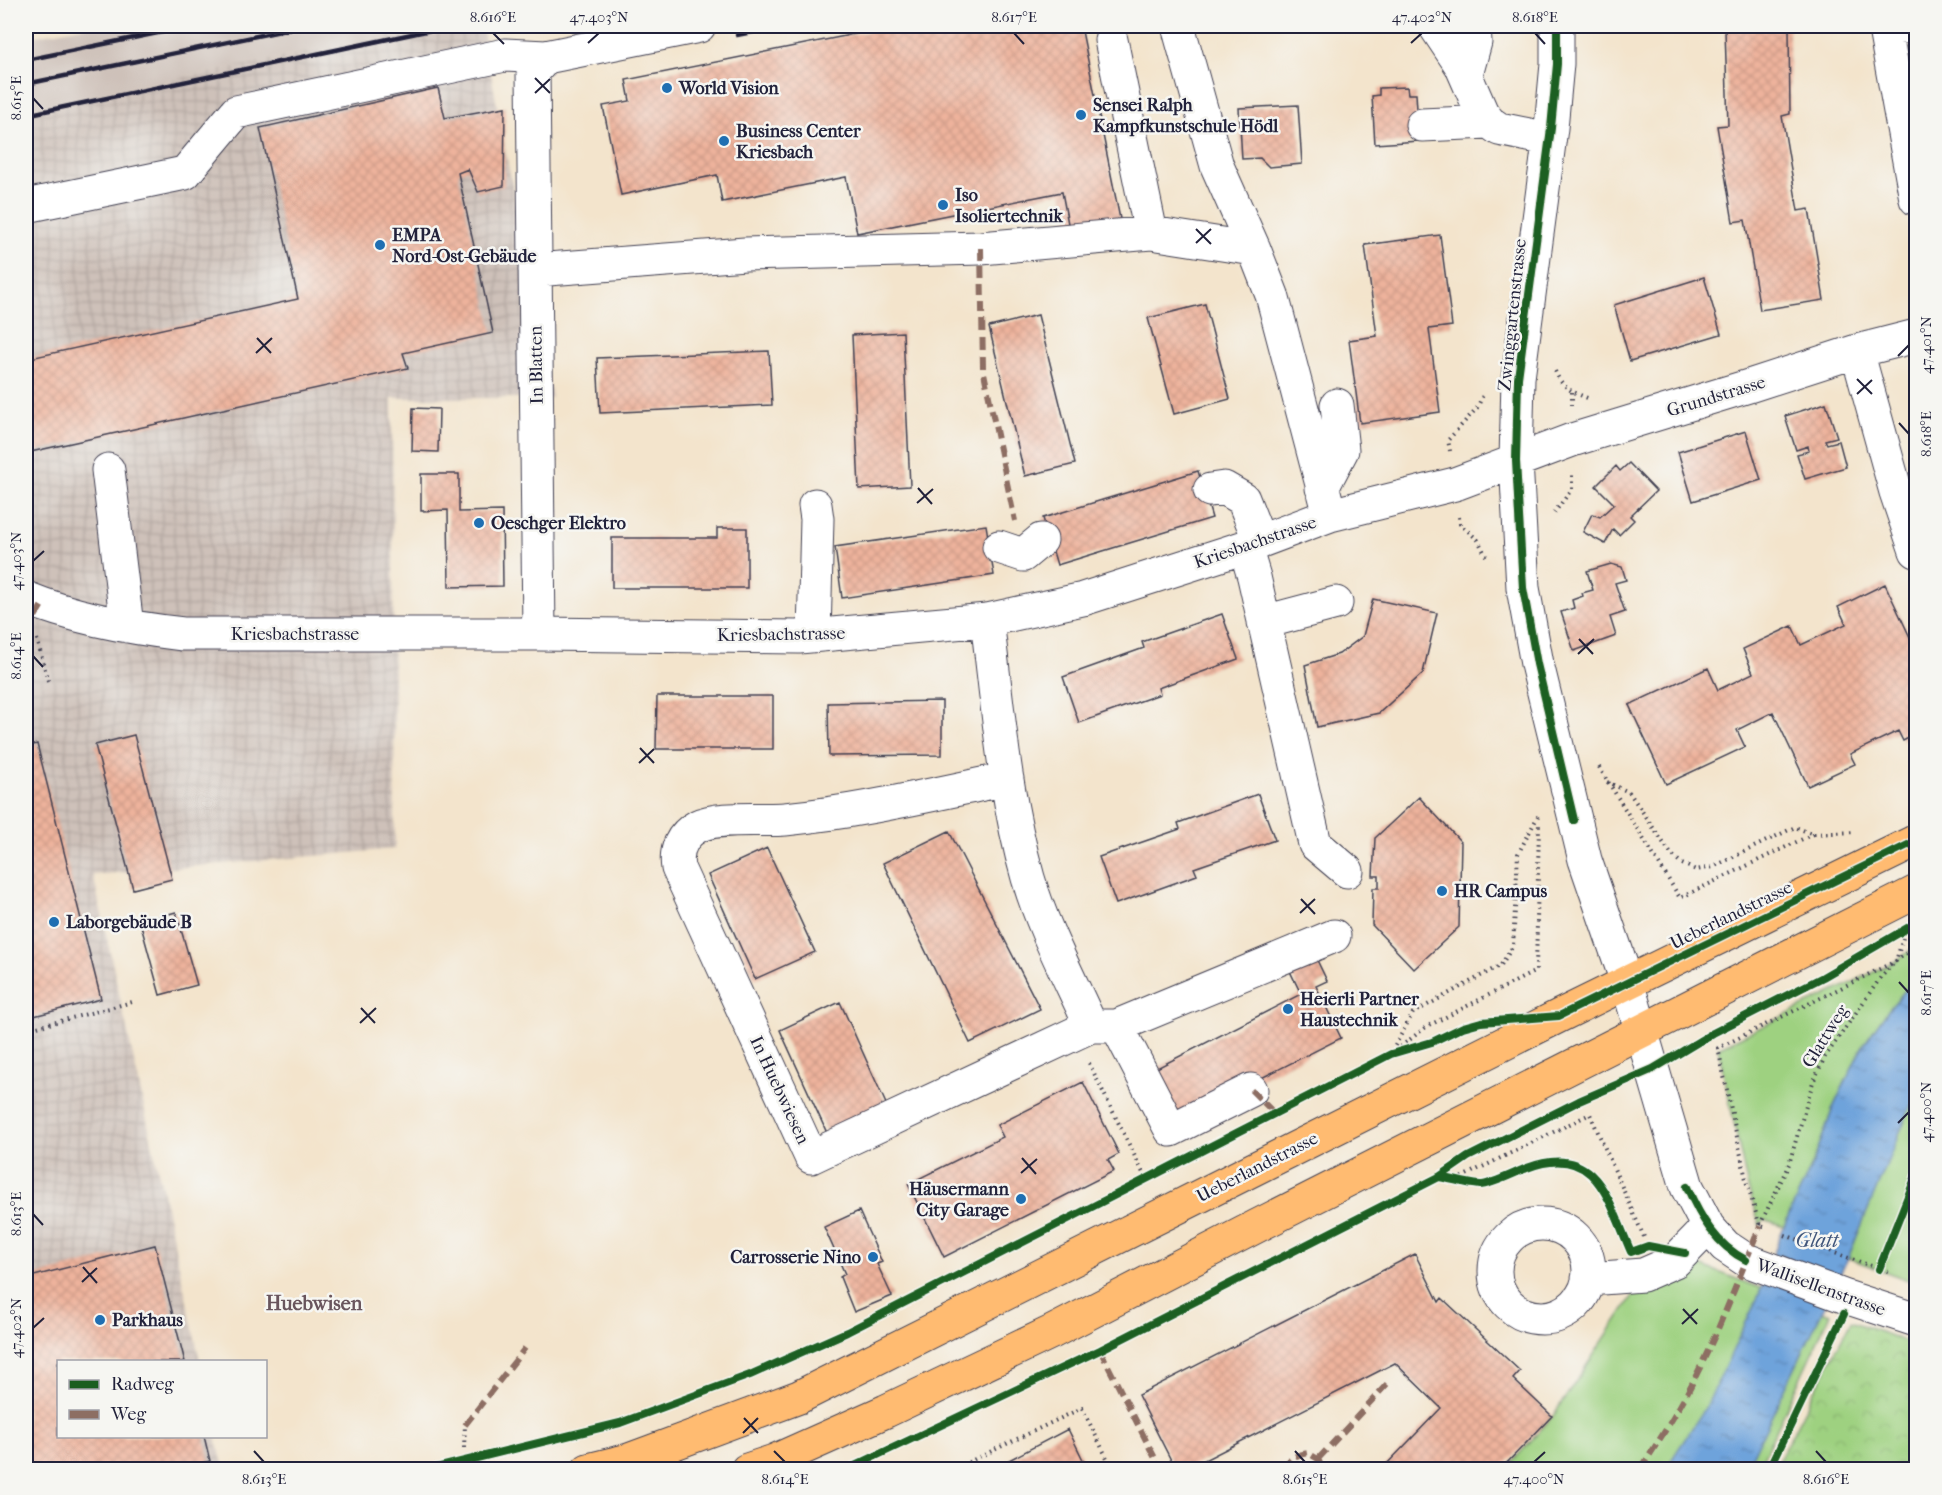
<svg xmlns="http://www.w3.org/2000/svg" width="1942" height="1495" font-family="'IM FELL French Canon',serif">
<style>
.industrial{fill:url(#industrial-grid)}
.railway{fill:#cec1b9}
.grass{fill:#9ed180;stroke:#607a5e;stroke-width:1.5}
.park{fill:url(#park-crowns);stroke:#607a5e;stroke-width:1.5}
.water{fill:url(#water-ripples);stroke:#48628b;stroke-width:1.5}
.building{fill:url(#building-cross-hatch)}
.lines{fill:none;stroke-linecap:round;stroke-linejoin:round}
.minor-casing{stroke:#413f51;stroke-width:35}
.major-casing{stroke:#413f51;stroke-width:35}
.path{stroke:#413f51;stroke-width:4;stroke-dasharray:1.5 4.5;stroke-linecap:butt}
.minor{stroke:#fff;stroke-width:33}
.major{stroke:#ffbb71;stroke-width:33}
.rail{stroke:#22223b;stroke-width:4.5}
.quiet{stroke:#8d6e63;stroke-width:6;stroke-dasharray:12 6;stroke-linecap:butt}
.cycleway-casing{stroke:#f6f6f2;stroke-width:11}
.cycleway{stroke:#1b5e20;stroke-width:8}
.ticks{fill:none;stroke:#22223b;stroke-width:2}
.poi-dot{fill:#1f6fb2;stroke:#f6f6f2;stroke-width:2}
.labels{text-anchor:middle;stroke-width:5;stroke-linejoin:round;paint-order:stroke}
.poi-label{font-size:18px;font-weight:bold;fill:#22223b;stroke:#f6f6f2;text-anchor:start}
.street-label{font-size:18px;fill:#22223b;stroke:#f6f6f2}
.water-label{font-size:20px;font-style:italic;fill:#40567b;stroke:#f6f6f2}
.neighbourhood-label{font-size:20px;font-weight:bold;fill:#69555d;stroke:#f6f6f2}
.neatline{fill:none;stroke:#22223b;stroke-width:2}
.ticks-label{font-size:15px;text-anchor:middle;fill:#22223b}
</style>
<defs>
<pattern id="industrial-grid" width="8" height="8" patternUnits="userSpaceOnUse" patternTransform="scale(1.5)"><rect width="8" height="8" fill="#cec1b9"/><path d="M0 4h8M4 0v8" fill="none" stroke="#b1a6a0"/></pattern>
<pattern id="park-crowns" width="20" height="18" patternUnits="userSpaceOnUse" patternTransform="scale(1.5)"><rect width="20" height="18" fill="#9ed180"/><path d="M2 6a3 3 0 1 1 6 0M12 15a3 3 0 1 1 6 0" fill="none" stroke="#88b370"/></pattern>
<pattern id="water-ripples" width="26" height="14" patternUnits="userSpaceOnUse" patternTransform="scale(1.5)"><rect width="26" height="14" fill="#6ea3db"/><path d="M2 4q2-2 4 0t4 0M15 11q2-2 4 0t4 0" fill="none" stroke="#5a84b3"/></pattern>
<pattern id="building-cross-hatch" width="8" height="8" patternUnits="userSpaceOnUse" patternTransform="scale(1.5)"><rect width="8" height="8" fill="#eeb39c"/><path d="M0 0l8 8M0 8l8-8" fill="none" stroke="#cc9a87"/></pattern>
</defs>
<rect width="100%" height="100%" fill="#f6f6f2"/>
<filter id="ink" filterUnits="userSpaceOnUse"><feTurbulence type="fractalNoise" baseFrequency=".0167" numOctaves="2"/><feDisplacementMap in="SourceGraphic" scale="12" xChannelSelector="R" yChannelSelector="G"/><feConvolveMatrix kernelMatrix="1 2 1 2 8 2 1 2 1" color-interpolation-filters="sRGB"/></filter>
<filter id="wash" filterUnits="userSpaceOnUse"><feTurbulence type="fractalNoise" baseFrequency=".008" numOctaves="4" result="noise"/><feDisplacementMap in="SourceGraphic" scale="24" xChannelSelector="R" yChannelSelector="G"/><feGaussianBlur stdDeviation="1.35" result="paint"/><feColorMatrix in="noise" values="0 0 0 0 0 0 0 0 0 0 0 0 0 0 0 0 0 1.4 0 .05"/><feComposite in="paint" operator="in"/></filter>
<g filter="url(#wash)">
<rect width="100%" height="100%" fill="#f3e4cc"/>
<path class="industrial" d="M435,26H482L552,398H392L395,849L93,875L200,1361L58,1362V1436L216,1437L224,1469L26,1470V109Z"/>
<path class="railway" d="M87,26H435L26,109V38Z"/>
<path class="grass" d="M1916,946V978L1885,1014L1861,1049L1833,1108L1813,1163L1784,1226L1763,1219L1760,1226L1747,1184L1718,1048L1896,961Z
M1916,1095V1283L1848,1258L1909,1110Z
M1697,1264L1830,1314L1758,1469L1505,1470L1553,1416L1634,1294Z"/>
<path class="park" d="M1851,1321L1916,1345V1469H1776L1777,1463Z"/>
<path class="water" d="M1916,978V1095L1909,1110L1848,1258L1746,1469L1665,1470L1707,1405L1758,1297L1784,1226L1813,1163L1833,1108L1861,1049L1885,1014Z"/>
<g id="blocks">
<path class="building" d="M895,26H1081L1120,219L1069,229L1062,192L857,233L846,177L722,202L717,175L621,195L603,106L630,101L626,80Z
M1789,28L1790,114L1782,116L1798,211L1809,209L1824,300L1760,310L1745,220L1733,222L1717,126L1728,125L1725,30Z
M1407,87L1408,94H1416L1419,141L1375,144L1372,96L1379,95V88Z
M438,88L445,118L505,107L504,186L478,192L468,169L458,173L493,333L403,353L408,368L26,453V359L298,299L260,128Z
M1298,105L1302,164L1269,167L1260,158L1242,159L1239,108Z
M1440,235L1452,326L1429,329L1440,412L1360,423L1349,340L1377,336L1365,245Z
M1704,277L1721,334L1630,361L1614,305Z
M1205,304L1230,399L1174,414L1148,318Z
M1038,315L1075,464L1025,476L989,327Z
M903,332L910,486L859,489L852,335Z
M769,351L772,405L600,413L597,358Z
M1826,403L1837,437L1825,440L1827,444L1839,441L1846,467L1805,479L1797,454L1809,451L1808,446L1796,450L1785,416Z
M413,408L439,409L438,452L412,451Z
M1746,431L1761,480L1693,501L1678,452Z
M1629,463L1656,491L1630,516L1634,520L1619,535L1613,529L1605,544L1583,532L1592,514L1600,517L1614,504L1596,486L1616,466L1620,471Z
M1198,471L1212,518L1057,565L1043,518Z
M421,474H459V512L502,511L503,586L449,587L448,510L421,511Z
M986,525L994,575L842,598L835,547Z
M717,528H747V588H612V538H717Z
M1611,564L1622,567L1626,580L1615,583L1625,612L1610,617L1616,636L1574,651L1561,612L1574,608L1572,600L1583,596L1582,593L1593,590L1587,571Z
M1885,584L1916,650V734L1903,741L1898,731L1850,754L1855,764L1808,786L1773,712L1737,730L1745,747L1666,784L1629,705L1708,668L1718,690L1753,673L1743,649L1792,626L1801,645L1846,624L1838,607Z
M1373,599L1437,613L1423,673L1379,713L1317,727L1305,665L1339,654L1363,636Z
M1222,614L1238,659L1158,688L1160,694L1079,723L1063,677L1144,648L1142,642Z
M657,696H773V749H656Z
M942,701V755L829,756L828,703Z
M134,735L172,879L133,889L95,745Z
M37,744L101,999L26,1018V747Z
M1258,794L1275,840L1194,868L1197,875L1116,904L1099,857L1180,829L1178,823Z
M1419,797L1461,842L1459,927L1414,969L1372,925L1373,888H1379V876H1373L1375,838Z
M949,831L1040,1009L970,1043L883,863Z
M767,848L815,952L755,979L708,875Z
M176,912L197,985L160,995L140,922Z
M1314,954L1327,981L1316,986L1341,1038L1176,1121L1151,1071L1301,994L1288,967Z
M840,1002L887,1106L827,1133L780,1030Z
M1083,1082L1119,1154L1108,1160L1114,1171L944,1257L908,1184L1003,1137L997,1125Z
M859,1211L882,1262L877,1264L892,1296L854,1312L840,1277L845,1274L824,1227Z
M155,1245L185,1362H58V1436H204L210,1461L175,1470H26V1278Z
M1415,1254L1439,1302L1442,1298L1520,1371L1513,1379L1552,1416L1500,1470H1381L1441,1408L1395,1363L1185,1470H1176L1138,1395Z
M1068,1429L1088,1470H990Z"/>
</g>
</g>
<g filter="url(#ink)">
<use href="#blocks" fill-opacity="0" stroke="#413f51" stroke-width="1.5"/>
<g class="lines">
<defs>
<path id="minor" d="M1178,26L1217,166L1254,249L1272,295L1330,515
M1435,26L1461,65L1482,113L1489,122L1499,129L1549,139
M1557,26V64L1551,128L1518,378L1516,461L1523,588L1537,664L1585,860L1627,982L1687,1187L1708,1227L1725,1246L1746,1260L1846,1297L1916,1320
M1910,26L1885,29L1916,199
M1111,40L1151,233
M1466,75L1475,42L1474,26
M1422,125L1489,122
M26,206L185,173L236,112L505,55L546,57
M535,270L745,254L981,248L1151,233L1254,249
M1857,351L1896,492L1916,551
M108,470L127,626
M1322,488L1342,450L1337,405
M1210,490L1224,488L1243,499L1260,542
M999,547L1023,555L1041,540
M1245,547L1254,577L1315,844L1347,871
M26,598C75,618 130,628 183,634H539L799,637L987,620L1083,599L1245,547L1330,515L1455,484L1572,440L1752,385L1857,351L1916,336
M987,620C998,707 1004,794 1028,878C1043,929 1069,977 1091,1026
M1264,622L1336,603
M539,634L533,72L546,57L699,26
M814,635L817,519L815,505
M1007,779C934,794 859,812 785,819C762,821 718,816 698,826C681,835 675,850 678,868L811,1157L1091,1026H1117L1171,1130L1251,1090
M1117,1026L1334,936
M1495 1271a47 47 0 1 1 94 0a47 47 0 1 1-94 0Z
M1588,1279L1643,1275L1675,1261L1708,1227"/>
<path id="major" d="M588,1470L629,1460L799,1397L1559,1016L1916,841
M747,1470L774,1461L886,1411L1052,1332L1257,1226L1916,892"/>
</defs>
<use href="#minor" class="minor-casing"/>
<use href="#major" class="major-casing"/>
<path class="path" d="M1555,371C1562,388 1574,393 1590,399
M1572,392V405
M1450,451L1448,440L1477,408L1483,395
M1554,513L1572,489V475
M1459,517L1460,524L1478,540L1486,556
M37,639L48,681
M1599,767L1680,898L1813,834
M1607,782L1629,792L1671,854L1682,864L1696,870L1713,867L1795,827L1813,834L1855,832
M26,1030L136,1001
M1392,1051L1413,1013L1501,965L1513,946L1518,854L1538,816
M1391,1054L1426,1027L1536,971L1539,822
M1089,1063L1146,1179
M1456,1180L1590,1114L1644,1237
M1760,1225L1789,1164L1813,1082L1825,1057L1881,977L1896,961L1916,946
M1764,1227L1760,1226L1747,1184L1718,1048L1896,961L1903,938
M1785,1235L1888,1272
M464,1448L465,1425
M952,1470L1082,1408L1113,1470"/>
<use href="#minor" class="minor"/>
<use href="#major" class="major"/>
<path class="rail" d="M737,35L783,26
M26,60L192,26
M26,84L305,26
M26,115L450,26"/>
<path class="quiet" d="M26,27L31,26
M981,248L983,368L1015,521
M26,632L42,605
M1251,1090L1274,1113
M1100,1350L1161,1470
M465,1425L525,1348
M1318,1459L1387,1384
M1285,1470C1287,1457 1297,1455 1308,1453L1318,1459L1323,1470
M1640,1470C1656,1445 1672,1421 1686,1395C1715,1341 1737,1283 1760,1226"/>
<defs>
<path id="cycleway" d="M1557,26V64L1551,128L1518,378L1516,461L1523,588L1537,664L1574,820
M1439,1177C1452,1179 1466,1184 1480,1185C1491,1185 1516,1172 1527,1168C1597,1141 1609,1202 1631,1252L1648,1246L1685,1253
M1687,1187C1700,1217 1716,1245 1746,1260
M1879,1269L1916,1176
M428,1470L620,1423L750,1375L847,1332L1391,1054L1432,1042L1463,1027L1481,1022L1559,1016L1916,841
M846,1470L1100,1350L1439,1177L1468,1157L1579,1101L1653,1069L1713,1033L1823,977L1916,923
M1769,1470L1844,1314"/>
</defs>
<use href="#cycleway" class="cycleway-casing"/>
<use href="#cycleway" class="cycleway"/>
</g>
</g>
<path class="ticks" d="M493,33L504,44M1014,33L1024,44M1535,33L1545,44M588,43L599,33M1411,43L1422,33M535,78L550,93M535,93L550,79M33,98L43,109M1196,229L1211,244M1196,243L1211,229M257,338L271,353M256,353L272,338M1898,356L1909,345M1857,379L1872,394M1857,394L1872,380M1899,423L1909,434M918,488L932,504M917,503L933,489M33,561L44,551M1579,639L1593,654M1578,654L1594,639M33,656L43,667M640,748L654,763M639,763L654,749M1301,899L1315,914M1300,913L1315,899M1899,982L1909,993M361,1008L375,1023M360,1023L376,1008M1898,1123L1909,1112M1022,1158L1036,1174M1021,1173L1037,1159M33,1214L43,1225M83,1267L97,1283M82,1282L97,1268M1683,1309L1697,1324M1682,1324L1698,1309M33,1328L44,1318M744,1418L758,1433M743,1433L758,1418M254,1451L264,1462M774,1451L785,1462M1295,1451L1305,1462M1816,1451L1826,1462M1534,1462L1545,1452"/>
<g class="poi-dot">
<circle cx="667" cy="88" r="6"/>
<circle cx="1081" cy="115" r="6"/>
<circle cx="724" cy="141" r="6"/>
<circle cx="943" cy="205" r="6"/>
<circle cx="380" cy="245" r="6"/>
<circle cx="479" cy="523" r="6"/>
<circle cx="1442" cy="891" r="6"/>
<circle cx="54" cy="922" r="6"/>
<circle cx="1288" cy="1009" r="6"/>
<circle cx="1021" cy="1199" r="6"/>
<circle cx="873" cy="1257" r="6"/>
<circle cx="100" cy="1320" r="6"/>
</g>
<g class="labels">
<g class="poi-label">
<text x="679" y="94">World Vision</text>
<text x="1093" y="111">Sensei Ralph<tspan x="1093" dy="21">Kampfkunstschule Hödl</tspan></text>
<text x="736" y="137">Business Center<tspan x="736" dy="21">Kriesbach</tspan></text>
<text x="955" y="201">Iso<tspan x="955" dy="21">Isoliertechnik</tspan></text>
<text x="392" y="241">EMPA<tspan x="392" dy="21">Nord-Ost-Gebäude</tspan></text>
<text x="491" y="529">Oeschger Elektro</text>
<text x="1454" y="897">HR Campus</text>
<text x="66" y="928">Laborgebäude B</text>
<text x="1300" y="1005">Heierli Partner<tspan x="1300" dy="21">Haustechnik</tspan></text>
<text x="1009" y="1195" text-anchor="end">Häusermann<tspan x="1009" dy="21">City Garage</tspan></text>
<text x="861" y="1263" text-anchor="end">Carrosserie Nino</text>
<text x="112" y="1326">Parkhaus</text>
</g>
<g class="street-label">
<text transform="translate(1512 315) rotate(-84)" y="6">Zwinggartenstrasse</text>
<text transform="translate(536 365) rotate(-91)" y="6">In Blatten</text>
<text transform="translate(1716 396) rotate(-17)" y="6">Grundstrasse</text>
<text transform="translate(1255 542) rotate(-19)" y="6">Kriesbachstrasse</text>
<text x="295" y="640">Kriesbachstrasse</text>
<text transform="translate(781 634) rotate(-1)" y="6">Kriesbachstrasse</text>
<text transform="translate(1731 915) rotate(-26)" y="6">Ueberlandstrasse</text>
<text transform="translate(1825 1036) rotate(-58)" y="6">Glattweg</text>
<text transform="translate(780 1090) rotate(65)" y="6">In Huebwiesen</text>
<text transform="translate(1257 1167) rotate(-27)" y="6">Ueberlandstrasse</text>
<text transform="translate(1821 1287) rotate(20)" y="6">Wallisellenstrasse</text>
</g>
<g class="water-label">
<text x="1817" y="1247">Glatt</text>
</g>
<g class="neighbourhood-label">
<text x="314" y="1310">Huebwisen</text>
</g>
</g>
<rect width="1942" height="1495" fill="none" stroke="#f6f6f2" stroke-width="66"/>
<rect x="57" y="1360" width="210" height="78" fill="#f6f6f2" stroke="#a1a1a9" stroke-width="1.5"/>
<rect x="69" y="1380" width="30" height="9" fill="#1b5e20" stroke="#a1a1a9" stroke-width="1.5"/>
<text x="111" y="1390" font-size="18" fill="#22223b">Radweg</text>
<rect x="69" y="1410" width="30" height="9" fill="#8d6e63" stroke="#a1a1a9" stroke-width="1.5"/>
<text x="111" y="1420" font-size="18" fill="#22223b">Weg</text>
<rect x="33" y="33" width="1876" height="1429" class="neatline"/>
<g class="ticks-label">
<text x="493" y="22">8.616°E</text>
<text x="599" y="22">47.403°N</text>
<text x="1014" y="22">8.617°E</text>
<text x="1422" y="22">47.402°N</text>
<text x="1535" y="22">8.618°E</text>
<text transform="translate(16 98) rotate(-90)" y="5">8.615°E</text>
<text transform="translate(1926 345) rotate(-90)" y="5">47.401°N</text>
<text transform="translate(1926 434) rotate(-90)" y="5">8.618°E</text>
<text transform="translate(16 561) rotate(-90)" y="5">47.403°N</text>
<text transform="translate(16 656) rotate(-90)" y="5">8.614°E</text>
<text transform="translate(1926 993) rotate(-90)" y="5">8.617°E</text>
<text transform="translate(1926 1112) rotate(-90)" y="5">47.400°N</text>
<text transform="translate(16 1214) rotate(-90)" y="5">8.613°E</text>
<text transform="translate(16 1328) rotate(-90)" y="5">47.402°N</text>
<text x="264" y="1484">8.613°E</text>
<text x="785" y="1484">8.614°E</text>
<text x="1305" y="1484">8.615°E</text>
<text x="1534" y="1484">47.400°N</text>
<text x="1826" y="1484">8.616°E</text>
</g>
</svg>
